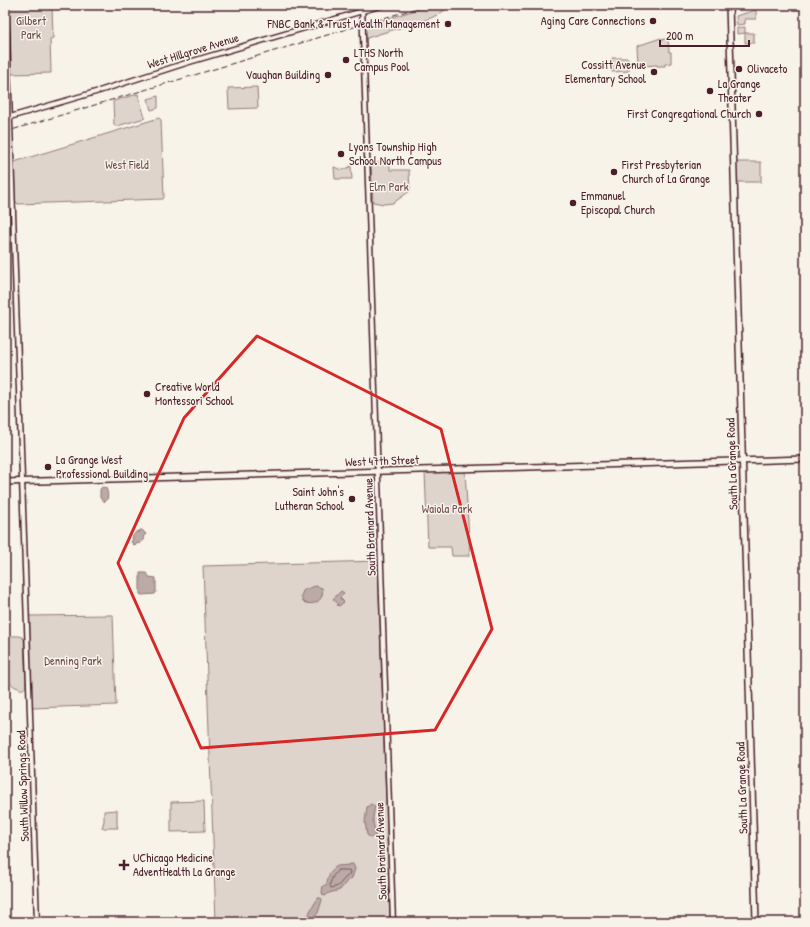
<svg xmlns="http://www.w3.org/2000/svg" width="810" height="927" font-family="'Patrick Hand',sans-serif">
<style>
.green{fill:#ded4cc;stroke:#947a7c}
.water{fill:#bcaaa7;stroke:#8e7275}
.lines{fill:none;stroke-linecap:round;stroke-linejoin:round}
.shore{stroke:#78575d;stroke-width:1}
.minor-casing{stroke:#4a1f2b;stroke-width:7}
.major-casing{stroke:#4a1f2b;stroke-width:8}
.minor{stroke:#f7f3e8;stroke-width:4}
.major{stroke:#f7f3e8;stroke-width:5}
.rail{stroke:#4a1f2b;stroke-width:1;stroke-dasharray:6 3;stroke-linecap:butt}
.marked{fill:none;stroke:#d62828;stroke-width:3;stroke-linejoin:round}
.poi-dot{fill:#4a1f2b;stroke:#f7f3e8;stroke-width:1.5}
.labels{text-anchor:middle;stroke-width:3;stroke-linejoin:round;paint-order:stroke}
.park-label{font-size:12px;fill:#6f4c53;stroke:#f7f3e8}
.poi-label{font-size:12px;fill:#4a1f2b;stroke:#f7f3e8;text-anchor:start}
.street-label{font-size:12px;fill:#4a1f2b;stroke:#f7f3e8}
</style>
<rect width="100%" height="100%" fill="#f7f3e8"/>
<filter id="ink" filterUnits="userSpaceOnUse"><feTurbulence type="fractalNoise" baseFrequency=".025" numOctaves="2"/><feDisplacementMap in="SourceGraphic" scale="8" xChannelSelector="R" yChannelSelector="G"/><feConvolveMatrix kernelMatrix="1 2 1 2 8 2 1 2 1" color-interpolation-filters="sRGB"/></filter>
<g filter="url(#ink)">
<path class="green" d="M9,5H52L53,38L50,39L51,73L11,74Z
M432,5H451C436,19 419,22 400,28C388,31 376,35 364,39L363,26Z
M756,10V19H745V24L737,25L736,16Z
M745,27V33H754V43H745V33L737,34V28Z
M661,38L662,40L668,38L669,52H671V63L665,64V66H657V65L643,66V63L638,64L637,46Z
M612,58H628L629,71L612,72Z
M257,87L258,108L229,109L228,88Z
M138,94L145,118L117,126H115L114,124L113,101Z
M158,96V108L151,110L148,99Z
M159,118L161,120L164,197L163,199L18,204L15,201L14,165V162Z
M736,162H761V182H737Z
M371,163H390V170H409L410,191L393,203L384,204L373,202Z
M351,166L352,179H335L334,167C342,170 343,171 351,166Z
M465,471L470,556H452L451,547H428L425,472Z
M378,561L390,922H216L203,566Z
M113,615L116,705L32,708L29,616Z
M12,636C16,636 21,635 24,639L26,686C23,690 22,690 18,688C0,682 5,655 5,640L8,637Z
M204,801L205,831L171,832V802Z
M117,810V825L118,828H102L104,821V811Z"/>
<path class="water" d="M103,487L106,488C108,493 109,498 105,502L100,498V490L101,488Z
M140,530H142L146,534L143,537L145,539L140,544L137,543L135,546L131,542L133,539L132,537L137,531L139,533Z
M140,573H147L149,577L156,578V592L155,594L142,595L140,594Z
M316,586L322,588C325,600 314,607 303,602L301,596L303,591L306,589Z
M341,591L344,593L340,598L344,602L339,606L337,605L338,604L333,599Z
M371,804L373,805L375,807C374,811 373,815 373,820C373,826 376,830 375,836L371,838L367,835L365,822L367,807Z
M351,864H353L355,869L352,878L347,881L340,890L329,893L325,896L323,895L322,892L323,886L327,884C327,877 331,868 338,866C343,865 347,866 351,864Z
M318,898H321L322,900L318,913L314,917L312,922H307L310,911Z"/>
<g class="lines">
<path class="shore" d="M338,870H349L350,871L349,875L345,878L338,886L331,888L330,886C331,879 333,875 338,870Z"/>
<defs>
<path id="minor" d="M6,5L37,922
M362,5L393,922
M10,117L99,91L186,63L383,5"/>
<path id="major" d="M729,5L756,922
M5,482L805,459"/>
</defs>
<use href="#minor" class="minor-casing"/>
<use href="#major" class="major-casing"/>
<use href="#minor" class="minor"/>
<use href="#major" class="major"/>
<path class="rail" d="M5,132L427,5"/>
</g>
</g>
<path class="marked" d="M257,336L441,429L492,629L435,730L201,748L118,563L184,418Z"/>
<g class="poi-dot">
<circle cx="653" cy="21" r="4"/>
<circle cx="448" cy="24" r="4"/>
<circle cx="346" cy="60" r="4"/>
<circle cx="739" cy="69" r="4"/>
<circle cx="654" cy="72" r="4"/>
<circle cx="328" cy="75" r="4"/>
<circle cx="710" cy="91" r="4"/>
<circle cx="759" cy="114" r="4"/>
<circle cx="341" cy="154" r="4"/>
<circle cx="614" cy="172" r="4"/>
<circle cx="573" cy="203" r="4"/>
<circle cx="147" cy="394" r="4"/>
<circle cx="48" cy="467" r="4"/>
<circle cx="352" cy="499" r="4"/>
<path d="M122 859h4v4h4v4h-4v4h-4v-4h-4v-4h4z"/>
</g>
<g class="labels">
<g class="park-label">
<text x="31" y="25">Gilbert<tspan x="31" dy="14">Park</tspan></text>
<text x="127" y="169">West Field</text>
<text x="389" y="191">Elm Park</text>
<text x="447" y="513">Waiola Park</text>
<text x="73" y="665">Denning Park</text>
</g>
<g class="poi-label">
<text x="645" y="25" text-anchor="end">Aging Care Connections</text>
<text x="440" y="28" text-anchor="end">FNBC Bank &amp; Trust Wealth Management</text>
<text x="354" y="57">LTHS North<tspan x="354" dy="14">Campus Pool</tspan></text>
<text x="646" y="69" text-anchor="end">Cossitt Avenue<tspan x="646" dy="14">Elementary School</tspan></text>
<text x="747" y="73">Olivaceto</text>
<text x="320" y="79" text-anchor="end">Vaughan Building</text>
<text x="718" y="88">La Grange<tspan x="718" dy="14">Theater</tspan></text>
<text x="751" y="118" text-anchor="end">First Congregational Church</text>
<text x="349" y="151">Lyons Township High<tspan x="349" dy="14">School North Campus</tspan></text>
<text x="622" y="169">First Presbyterian<tspan x="622" dy="14">Church of La Grange</tspan></text>
<text x="581" y="200">Emmanuel<tspan x="581" dy="14">Episcopal Church</tspan></text>
<text x="155" y="391">Creative World<tspan x="155" dy="14">Montessori School</tspan></text>
<text x="56" y="464">La Grange West<tspan x="56" dy="14">Professional Building</tspan></text>
<text x="344" y="496" text-anchor="end">Saint John's<tspan x="344" dy="14">Lutheran School</tspan></text>
<text x="133" y="862">UChicago Medicine<tspan x="133" dy="14">AdventHealth La Grange</tspan></text>
</g>
<g class="street-label">
<text transform="translate(193 51) rotate(-17)" y="4">West Hillgrove Avenue</text>
<text transform="translate(382 461) rotate(-2)" y="4">West 47th Street</text>
<text transform="translate(732 464) rotate(-92)" y="4">South La Grange Road</text>
<text transform="translate(370 527) rotate(-92)" y="4">South Brainard Avenue</text>
<text transform="translate(23 786) rotate(-92)" y="4">South Willow Springs Road</text>
<text transform="translate(742 788) rotate(-92)" y="4">South La Grange Road</text>
<text transform="translate(381 851) rotate(-92)" y="4">South Brainard Avenue</text>
</g>
</g>
<rect width="810" height="927" fill="none" stroke="#f7f3e8" stroke-width="20"/>
<rect x="10" y="10" width="790" height="907" fill="none" stroke="#4a1f2b" stroke-width="1.5" filter="url(#ink)"/>
<path d="M660 40v6h89v-6" fill="none" stroke="#4a1f2b" stroke-width="2"/>
<text x="666" y="40" font-size="12" fill="#4a1f2b" stroke="#f7f3e8" stroke-width="3" paint-order="stroke">200 m</text>
</svg>
